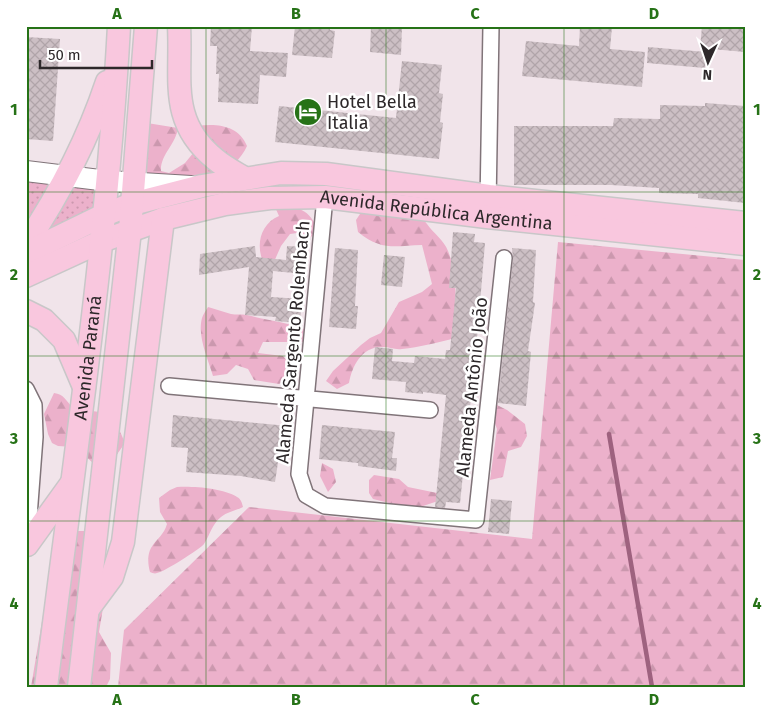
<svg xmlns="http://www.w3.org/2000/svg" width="771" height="713" font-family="'Fira Sans',sans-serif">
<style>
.grass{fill:url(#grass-dots)}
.forest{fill:url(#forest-firs)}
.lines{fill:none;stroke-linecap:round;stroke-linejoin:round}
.stream{stroke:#9e627f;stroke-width:4.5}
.building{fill:url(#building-cross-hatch)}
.minor-casing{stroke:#807479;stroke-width:18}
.secondary-casing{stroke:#807479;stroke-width:22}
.primary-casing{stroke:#c8c7c8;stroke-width:25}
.minor{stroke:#fff;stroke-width:15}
.secondary{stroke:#fff;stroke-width:20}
.primary{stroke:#f9c7de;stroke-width:22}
.grid{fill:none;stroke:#267217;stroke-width:1;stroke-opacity:0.55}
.labels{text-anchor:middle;stroke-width:5;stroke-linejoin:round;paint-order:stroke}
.poi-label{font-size:18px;fill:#2d282a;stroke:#fff;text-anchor:start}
.street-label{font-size:18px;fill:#2d282a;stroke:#fff}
.neatline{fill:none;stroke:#267217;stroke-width:2}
.grid-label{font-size:16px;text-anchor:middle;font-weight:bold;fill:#267217}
</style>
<defs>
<pattern id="grass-dots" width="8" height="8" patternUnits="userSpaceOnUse" patternTransform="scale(1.25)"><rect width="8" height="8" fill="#ecb1cb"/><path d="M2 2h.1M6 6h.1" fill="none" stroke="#cb98ae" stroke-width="1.8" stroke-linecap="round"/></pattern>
<pattern id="forest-firs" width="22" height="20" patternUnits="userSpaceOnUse" patternTransform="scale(1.25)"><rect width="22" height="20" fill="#ecb1cb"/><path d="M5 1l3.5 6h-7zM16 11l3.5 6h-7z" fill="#cb98ae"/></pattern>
<pattern id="building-cross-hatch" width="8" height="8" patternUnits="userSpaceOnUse" patternTransform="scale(1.25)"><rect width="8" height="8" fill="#ccbfc4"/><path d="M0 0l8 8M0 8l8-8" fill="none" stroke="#b0a4a9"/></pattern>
</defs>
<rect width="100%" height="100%" fill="#f1e4ea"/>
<path class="grass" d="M26,178L95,186L93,209L26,244Z"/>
<path class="forest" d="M147,123L178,128C176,144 160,155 161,171L169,173L185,163L194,152L197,126C216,123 239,125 247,146C242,158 228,171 217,178L150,176L144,171Z
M336,178L420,210C422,214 423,219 427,224C433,233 444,240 448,251C459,278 456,311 452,339C435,343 420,347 402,349C395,350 389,347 383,347C362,346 352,366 349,383L337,389L326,381L333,371L361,345L370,338L381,333L399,302L422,292L432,284L422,245C395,246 381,251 358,232L356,220L364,208L335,189L333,184Z
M275,207C297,208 306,206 317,227L314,234L309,239L303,237L297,233L290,234L281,246L273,264L262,259C256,242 262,223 279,216Z
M558,242L745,260V687H118L124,630L249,507L532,539Z
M208,307C216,309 223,312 231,314C236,315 241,314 247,315C266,320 286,322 304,329L303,342H263L258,353L283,356L292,366V378L279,384L254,380L248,369L236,365L227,374L213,376C208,359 197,336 202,318C203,314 206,311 208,307Z
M54,393C64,394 66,401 73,408L99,412L116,422L125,443L113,460L95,465L79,450L73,447L58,446L52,443L48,434L44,414Z
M497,405L507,410L525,424L527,436L521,447L508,451L503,477L490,480L497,429L493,418Z
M322,463L333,469L336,482L328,492L320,476Z
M374,475L399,479L408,487L442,494L441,500L414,509L373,499L369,493V480Z
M177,487C193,486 223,488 237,497C241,499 242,503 243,507C235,511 227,512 221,517C212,524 210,535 204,544C200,549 164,572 157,573C155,574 152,573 150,572C148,565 147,555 151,548C157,538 164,535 167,524L160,512L159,498L170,490Z
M66,531H89L105,583L103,608L99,632L111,653L110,679L106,687H31L53,555Z"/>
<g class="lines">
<path class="stream" d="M609,434L652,687"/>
</g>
<path class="building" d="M211,26H252L250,51L288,53L286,77L260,75L258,104L218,102L219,74H216L217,46H210Z
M295,26H330V30L335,31L332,58L292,55Z
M371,26L402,27L401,55L370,52Z
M580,26L612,27L610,49L645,52L642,87L522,76L526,41L579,46Z
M702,26H745V52L700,48Z
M26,37L60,39L53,141L26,139Z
M648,47L706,52L705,68L647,63Z
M402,61L442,65L439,93L443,94L440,122L443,123L439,159L275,142L279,106L396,118Z
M705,103L745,106V203L698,198V194L659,193V188L611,185H514V126H613L614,118L660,119V105L705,106Z
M453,232L475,234L474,242L485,243L476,352V375L473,398H471L460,503L446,502L445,508L435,507L446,395L423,392V394L405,392L406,382L372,379L375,347L393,349L392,361L414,363L415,356L445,359L446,350H450L456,288H449Z
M255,246L256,257L286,260L287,246L306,247L304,274L273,271L271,297L302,299L300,323L275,321L276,317L245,315L249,267L199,275L200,254Z
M335,248L358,250L355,306H358L356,329L329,327Z
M512,248L536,250L533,302L535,303L528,351L531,352L526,406L498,403L513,259Z
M384,255L405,257L402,287L381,285Z
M173,415L288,426L285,457L279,456L275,482L241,476L186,472L188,448L171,447Z
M322,425L395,432L392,458H397L396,471L358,466V463L319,459Z
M491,499L512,501L509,534L488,532Z"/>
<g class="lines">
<defs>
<path id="minor" d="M325,197L299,474L306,495L325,506L476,520L504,258
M488,205L491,26
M169,386L430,410
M26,389L34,405L35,437L27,543"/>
<path id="secondary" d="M26,171L108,181L191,186"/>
<g id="primary">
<path d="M179,26C182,79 168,121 215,159C223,166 234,172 244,178"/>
<path d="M26,244C60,193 88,139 107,82"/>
<path d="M26,253L104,215L132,204L202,186L281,173L326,174L489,196L745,223"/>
<path id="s1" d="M26,276L102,241L163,219L225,204L270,198L325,197L487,217L745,244"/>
<path d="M26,311L44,320L64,340L84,387"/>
<path d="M27,545L71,484"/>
<path d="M89,608L112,577L123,542L163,219"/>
<path id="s2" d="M46,687C73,467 107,248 119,26"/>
<path d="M79,687L130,230L146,26"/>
</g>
</defs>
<use href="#minor" class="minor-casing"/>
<use href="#secondary" class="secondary-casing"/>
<use href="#primary" class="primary-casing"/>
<use href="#minor" class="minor"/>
<use href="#secondary" class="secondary"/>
<use href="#primary" class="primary"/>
</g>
<path class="grid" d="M206,26V687M386,26V687M564,26V687M26,192H745M26,356H745M26,521H745"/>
<defs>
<symbol id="hotel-disc" viewBox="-11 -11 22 22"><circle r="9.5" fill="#267217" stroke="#fff"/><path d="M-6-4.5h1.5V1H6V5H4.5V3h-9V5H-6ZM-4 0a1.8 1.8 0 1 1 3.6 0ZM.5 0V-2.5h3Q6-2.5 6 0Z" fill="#fff"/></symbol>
</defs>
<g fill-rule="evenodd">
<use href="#hotel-disc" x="292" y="96" width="32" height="32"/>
</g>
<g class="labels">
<g class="poi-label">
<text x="327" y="108">Hotel Bella<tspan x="327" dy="21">Italia</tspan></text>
</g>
<g class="street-label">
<text dy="6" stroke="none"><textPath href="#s1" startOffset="425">Avenida República Argentina</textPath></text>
<text transform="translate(293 342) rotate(-85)" y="6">Alameda Sargento Rolembach</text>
<text dy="6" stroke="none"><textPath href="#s2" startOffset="332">Avenida Paraná</textPath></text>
<text transform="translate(472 387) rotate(-84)" y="6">Alameda Antônio João</text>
</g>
</g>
<rect width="771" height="713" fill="none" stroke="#ffffff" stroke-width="55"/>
<g transform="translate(708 62) rotate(183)" stroke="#ffffff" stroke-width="4" paint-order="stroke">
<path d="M0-4L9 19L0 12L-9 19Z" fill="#2d282a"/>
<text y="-8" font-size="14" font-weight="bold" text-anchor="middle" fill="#2d282a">N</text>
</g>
<path d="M40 60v8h112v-8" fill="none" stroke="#2d282a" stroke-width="2.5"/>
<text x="48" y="60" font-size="15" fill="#2d282a" stroke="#ffffff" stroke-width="4" paint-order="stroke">50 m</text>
<rect x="28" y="28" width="716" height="658" class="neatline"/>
<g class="grid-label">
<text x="117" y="19">A</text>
<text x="296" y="19">B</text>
<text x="475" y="19">C</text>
<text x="654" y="19">D</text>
<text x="14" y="115">1</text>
<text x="757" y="115">1</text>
<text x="14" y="280">2</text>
<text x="757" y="280">2</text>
<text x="14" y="444">3</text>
<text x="757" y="444">3</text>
<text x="14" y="609">4</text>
<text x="757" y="609">4</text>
<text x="117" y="705">A</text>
<text x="296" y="705">B</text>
<text x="475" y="705">C</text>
<text x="654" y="705">D</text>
</g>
</svg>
